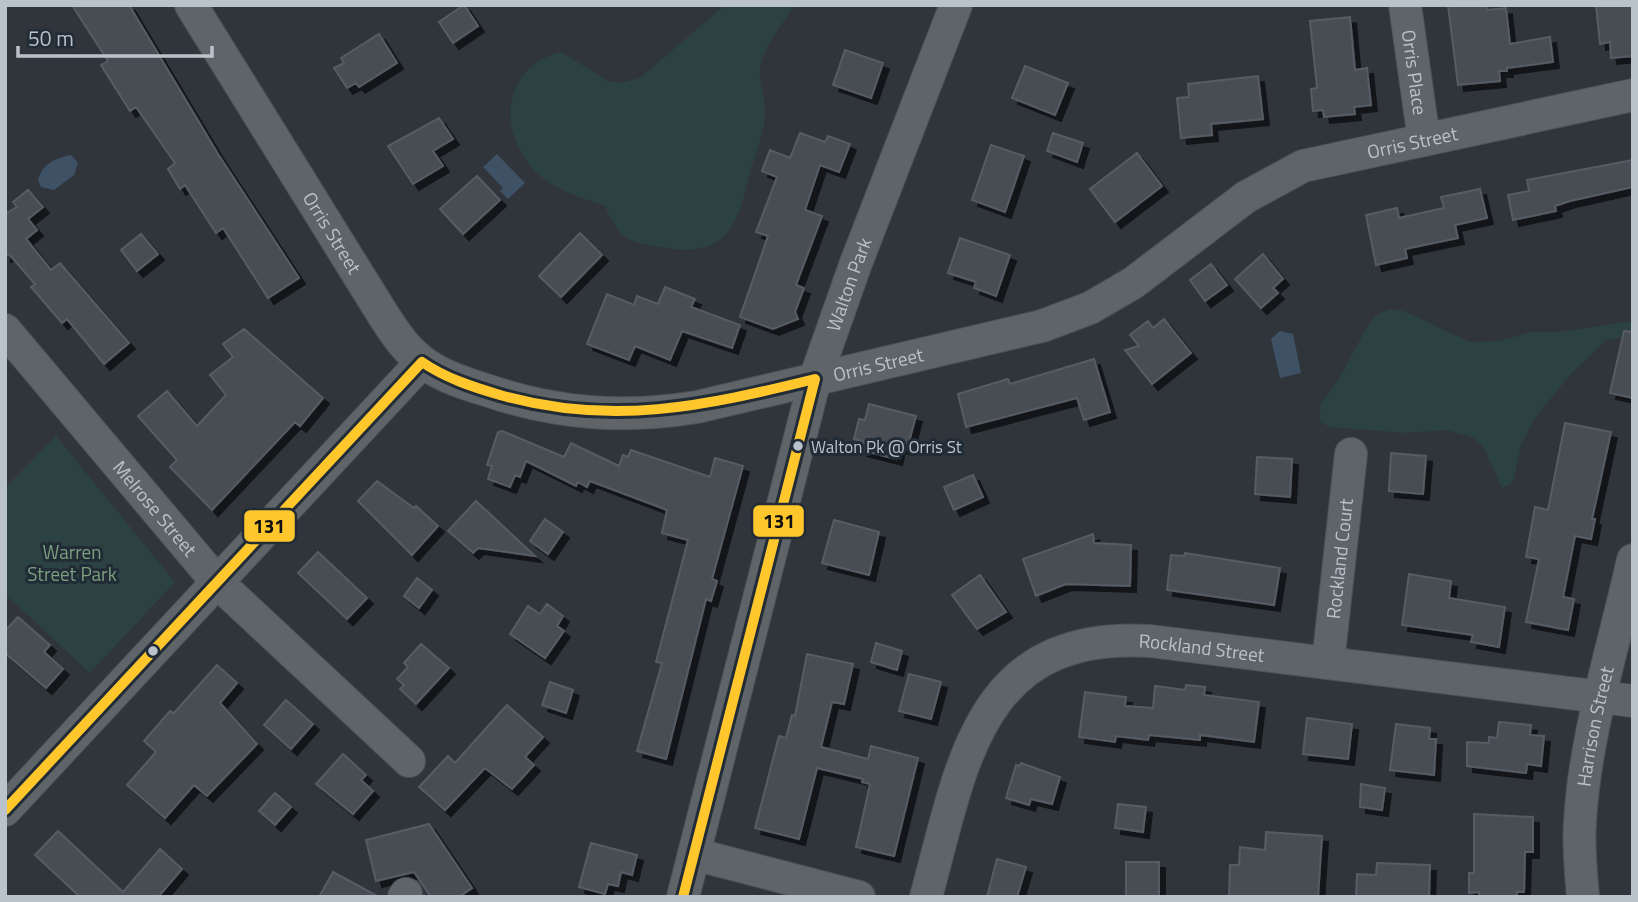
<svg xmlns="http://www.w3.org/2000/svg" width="1638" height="902" font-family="'Titillium Web',sans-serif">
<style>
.green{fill:#2c4142}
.water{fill:#3f5165}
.building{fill:#474d52;stroke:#575c63;stroke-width:2;filter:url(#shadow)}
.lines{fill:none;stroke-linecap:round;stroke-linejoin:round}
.minor-casing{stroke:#4c5156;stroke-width:34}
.minor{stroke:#5f6469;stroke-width:32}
.bus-1-casing{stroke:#222c36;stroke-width:16}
.bus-1{stroke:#ffc72c;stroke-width:10}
.bus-dot{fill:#bac2cb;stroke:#222c36;stroke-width:2.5}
.labels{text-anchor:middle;stroke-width:6;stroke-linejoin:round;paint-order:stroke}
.bus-label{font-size:17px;fill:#bac2cb;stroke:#222c36;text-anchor:start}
.street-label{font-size:19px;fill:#bac2cb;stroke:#222c36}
.park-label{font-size:19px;fill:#7b9f80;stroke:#222c36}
.line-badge{stroke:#222c36;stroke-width:2.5}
.pale-badge-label{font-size:19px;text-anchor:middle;font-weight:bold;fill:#111}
</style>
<defs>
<filter id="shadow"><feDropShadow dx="6" dy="6" stdDeviation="0" flood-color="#0009"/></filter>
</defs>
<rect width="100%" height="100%" fill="#2f353b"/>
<path class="green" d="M725,5H795C782,25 762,47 760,71C759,83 765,97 765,109C765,129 758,147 752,166C738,218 733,259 666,248C629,242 621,242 605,206C580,197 553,190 534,170C496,129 503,67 561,52L608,81L621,83L640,78Z
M1390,309L1404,311L1470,342L1499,341L1531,332H1558L1633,321V334L1605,341L1572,373L1537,415L1521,444L1513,483L1502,488L1483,446L1474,438L1447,430L1407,433L1329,427L1319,421L1321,403L1340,377L1368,325L1377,315Z
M56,436L175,582L90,673L5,594V488Z"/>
<path class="water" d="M497,154L525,183L508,199L500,191L503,188L483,167Z
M71,155L78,163L74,175L54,190L41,187L38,180C42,164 55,158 71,155Z
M1280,331L1293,334L1301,373L1280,378L1271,339Z"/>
<path class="building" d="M72,5H129L218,154L299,278L268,298L223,228L216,233L185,185L180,189L168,169L175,163L136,107L130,111L101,65L108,61Z
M464,5L478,26L453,43L439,22Z
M1448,5H1486L1487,10L1506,8L1510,44L1550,37L1553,62L1507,68V71H1499L1500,81L1458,85Z
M1596,5H1633V56L1611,58L1610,42L1600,44Z
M1350,17L1355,70L1367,68L1371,105L1354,107L1355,114L1324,117L1323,110L1313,111L1311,89L1317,88L1310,21Z
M379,34L397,63L359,87L356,83L347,88L334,68L344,63L341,58Z
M845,50L883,63L871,98L833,85Z
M1025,66L1068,83L1055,115L1012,98Z
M1258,76L1263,119L1211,124L1212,135L1181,138L1177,98L1189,97L1188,84Z
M439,118L453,139L433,151L443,166L413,184L388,146Z
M800,133L825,142L828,136L850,144L839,172L820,165L805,210L822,216L796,285L804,288L795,312L798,319L773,329L740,317L768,236L756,232L777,177L762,171L770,150L790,158Z
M1053,133L1083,143L1077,162L1047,151Z
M991,145L1024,156L1005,212L972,200Z
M1137,153L1162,186L1115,222L1090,189Z
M1633,160V187L1570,201L1555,206L1556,211L1513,220L1508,195L1529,191L1527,180Z
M477,176L500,200L463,234L440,209Z
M1480,189L1487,218L1455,225L1458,238L1405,249L1407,258L1376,265L1366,215L1397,208L1399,218L1444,208L1441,197Z
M28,190L43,207L28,219L37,230L26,239L51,270L60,263L129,343L104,364L67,319L62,323L31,287L35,284L9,254L5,256V214L17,207L13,202Z
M580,233L602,255L561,297L539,276Z
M141,234L158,254L137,271L121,250Z
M960,238L1010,255L996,296L974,288L976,282L948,273Z
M1263,254L1283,279L1273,288L1278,293L1261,308L1235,279Z
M1211,264L1227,285L1205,301L1190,280Z
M665,287L695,299L691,307L740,325L732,348L682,331L670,360L635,346L629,360L587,344L607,294L634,305L637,296L658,304Z
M1164,319L1191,353L1152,384L1125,350L1139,346L1130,335L1148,321L1153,328Z
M244,329L323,398L300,426L295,422L212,510L170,467L177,460L138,416L167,391L197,426L226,395L210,375L233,357L223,344Z
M1624,331L1633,332V398L1610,393Z
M1094,359L1110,412L1084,420L1077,398L966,427L958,394L1008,379L1010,384Z
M869,404L916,416L907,449L899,447L896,459L861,450L864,442L854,439L859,419L865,420Z
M1565,423L1611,432L1592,519H1595L1591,539L1575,536L1563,597L1574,599L1568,630L1526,622L1539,559L1526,557L1535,507L1548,510Z
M502,431L564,457L571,443L619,466L623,455L628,457L631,450L710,477L715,458L743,466L712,579L717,581L711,601L706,599L666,759L637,751L662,663L656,662L688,540L662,533L667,510L590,481L587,487L578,482L576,486L526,461L520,477L515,475L510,487L488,479L492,466L487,465L498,432Z
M1391,453L1426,456L1423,494L1389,491Z
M1257,457L1292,459L1290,497L1255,494Z
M973,475L983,497L954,510L944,487Z
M377,481L414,508L416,506L438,526L412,555L358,501Z
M476,501L535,556L478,548L473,553L448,531Z
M545,519L563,532L548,554L530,541Z
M834,520L879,532L869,575L822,563Z
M1093,534L1094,543L1131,545L1130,586L1066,584L1036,596L1023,559Z
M318,552L367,598L347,619L298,573Z
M1185,553L1280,568L1274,605L1167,590L1171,555L1184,556Z
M1409,574L1451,581L1449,598L1505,607L1499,647L1471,642L1473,635L1402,625Z
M980,575L1006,612L977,629L952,595Z
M417,578L432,590L419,608L404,596Z
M547,604L563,616L557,626L564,631L545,658L510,634L528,606L540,614Z
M18,617L50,645L44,652L63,669L46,688L5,653V631Z
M876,643L902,651L897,670L871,662Z
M421,644L449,668L416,704L400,689L404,685L397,679L408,667L404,663Z
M807,654L853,664L844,704L832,702L821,747L868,759L871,746L918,758L894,856L856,847L870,784L862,782L863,779L817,768L799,839L755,828L779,736L786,738L792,715L795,716Z
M217,665L237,683L220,703L257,744L207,796L194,785L165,818L127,785L156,752L144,741L170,711L174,713Z
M909,674L941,682L931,719L899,711Z
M550,682L573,690L566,713L542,705Z
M1186,685L1205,687L1204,695L1259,702L1254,742L1200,735V740L1149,735L1148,740L1116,736L1115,742L1079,737L1085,692L1126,697L1125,706L1153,708L1155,686L1185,690Z
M286,700L313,724L291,749L264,725Z
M507,705L543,737L525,757L534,765L512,789L485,768L445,810L419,787L448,756L455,763Z
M1307,718L1352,724L1348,759L1303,754Z
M1499,722L1531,725L1530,735L1544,736L1541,766L1527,764L1526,773L1467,766V742L1489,743V737L1497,738Z
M1396,724L1430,728L1429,739H1436L1434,775L1390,770Z
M343,754L366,775L361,780L373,791L353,814L316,784Z
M1021,763L1060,777L1052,804L1031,799L1029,805L1006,798L1016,765L1020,766Z
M1361,784L1385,788L1382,810L1360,807Z
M275,793L291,807L275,825L259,811Z
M1118,804L1146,807L1143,832L1115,828Z
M1474,814L1533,817V852H1525L1524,892H1517V897H1479V892L1469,893V873H1474Z
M429,824L472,888L459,897H431L414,872L376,881L366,840Z
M58,831L123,892L160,849L182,869L158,897H80L35,855Z
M1266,832L1322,836L1318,897H1229L1230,865H1239L1240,847L1265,850Z
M591,843L637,855L632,875L621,872L618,886L608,884L605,894L579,887Z
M997,859L1026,867L1017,897H987Z
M1126,862H1159V897H1126Z
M1377,863L1430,865L1429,897H1356L1357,874L1376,875Z
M333,872L379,897H319Z"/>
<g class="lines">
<defs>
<g id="minor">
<path id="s1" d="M191,5L382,313C394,332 407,352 427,365C444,377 466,384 486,390C556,414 623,419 697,407L1042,326L1090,308L1133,283L1246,197L1303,166L1633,95"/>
<path id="s2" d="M1405,5L1424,140"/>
<path id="s3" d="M5,330L217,582L409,761"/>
<path id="s4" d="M1328,663L1351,454"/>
<path d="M5,810L422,362"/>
<path d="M694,854L859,897"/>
<path d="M404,897L406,894"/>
<path id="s5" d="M683,897L815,379L856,263L956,5"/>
<path id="s6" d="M926,897C962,766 977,630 1150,641L1633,701"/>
<path id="s7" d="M1583,897C1581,872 1578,847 1580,822C1585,734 1614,646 1633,560"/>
</g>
</defs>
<use href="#minor" class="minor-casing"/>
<use href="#minor" class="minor"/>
<defs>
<path id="bus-1" d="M5,810L422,362C445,378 473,387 500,395C612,427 705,406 815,379L683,897"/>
</defs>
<use href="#bus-1" class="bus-1-casing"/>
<use href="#bus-1" class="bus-1"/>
</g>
<g class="bus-dot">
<circle cx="798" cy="446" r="6"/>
<circle cx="153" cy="651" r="6"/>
</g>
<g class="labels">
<g class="bus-label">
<text x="811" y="453">Walton Pk @ Orris St</text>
</g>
<g class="street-label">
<text dy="7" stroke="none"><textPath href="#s2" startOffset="68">Orris Place</textPath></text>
<text dy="7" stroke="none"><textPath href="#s1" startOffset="1484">Orris Street</textPath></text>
<text dy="7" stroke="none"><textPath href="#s1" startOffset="268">Orris Street</textPath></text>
<text dy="7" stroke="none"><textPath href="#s5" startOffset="635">Walton Park</textPath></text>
<text dy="7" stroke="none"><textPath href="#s1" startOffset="896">Orris Street</textPath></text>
<text dy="7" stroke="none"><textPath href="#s3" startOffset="233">Melrose Street</textPath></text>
<text dy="7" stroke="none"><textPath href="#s4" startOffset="105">Rockland Court</textPath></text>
<text dy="7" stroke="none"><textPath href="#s6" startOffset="434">Rockland Street</textPath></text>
<text dy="7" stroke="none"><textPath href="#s7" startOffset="172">Harrison Street</textPath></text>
</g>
<g class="park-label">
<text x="72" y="559">Warren<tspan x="72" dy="22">Street Park</tspan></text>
</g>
</g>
<g class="line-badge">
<rect x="752" y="504" width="53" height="34" rx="7" fill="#ffc72c"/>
<rect x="243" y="509" width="53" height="34" rx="7" fill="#ffc72c"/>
</g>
<g class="pale-badge-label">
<text x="779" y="528">131</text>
<text x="269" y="533">131</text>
</g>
<rect width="1638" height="902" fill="none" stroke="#bac2cb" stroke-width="14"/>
<path d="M18 46v10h194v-10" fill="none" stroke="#bac2cb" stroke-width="3.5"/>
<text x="28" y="46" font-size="21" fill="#bac2cb" stroke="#222c36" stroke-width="5" paint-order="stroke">50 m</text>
</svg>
